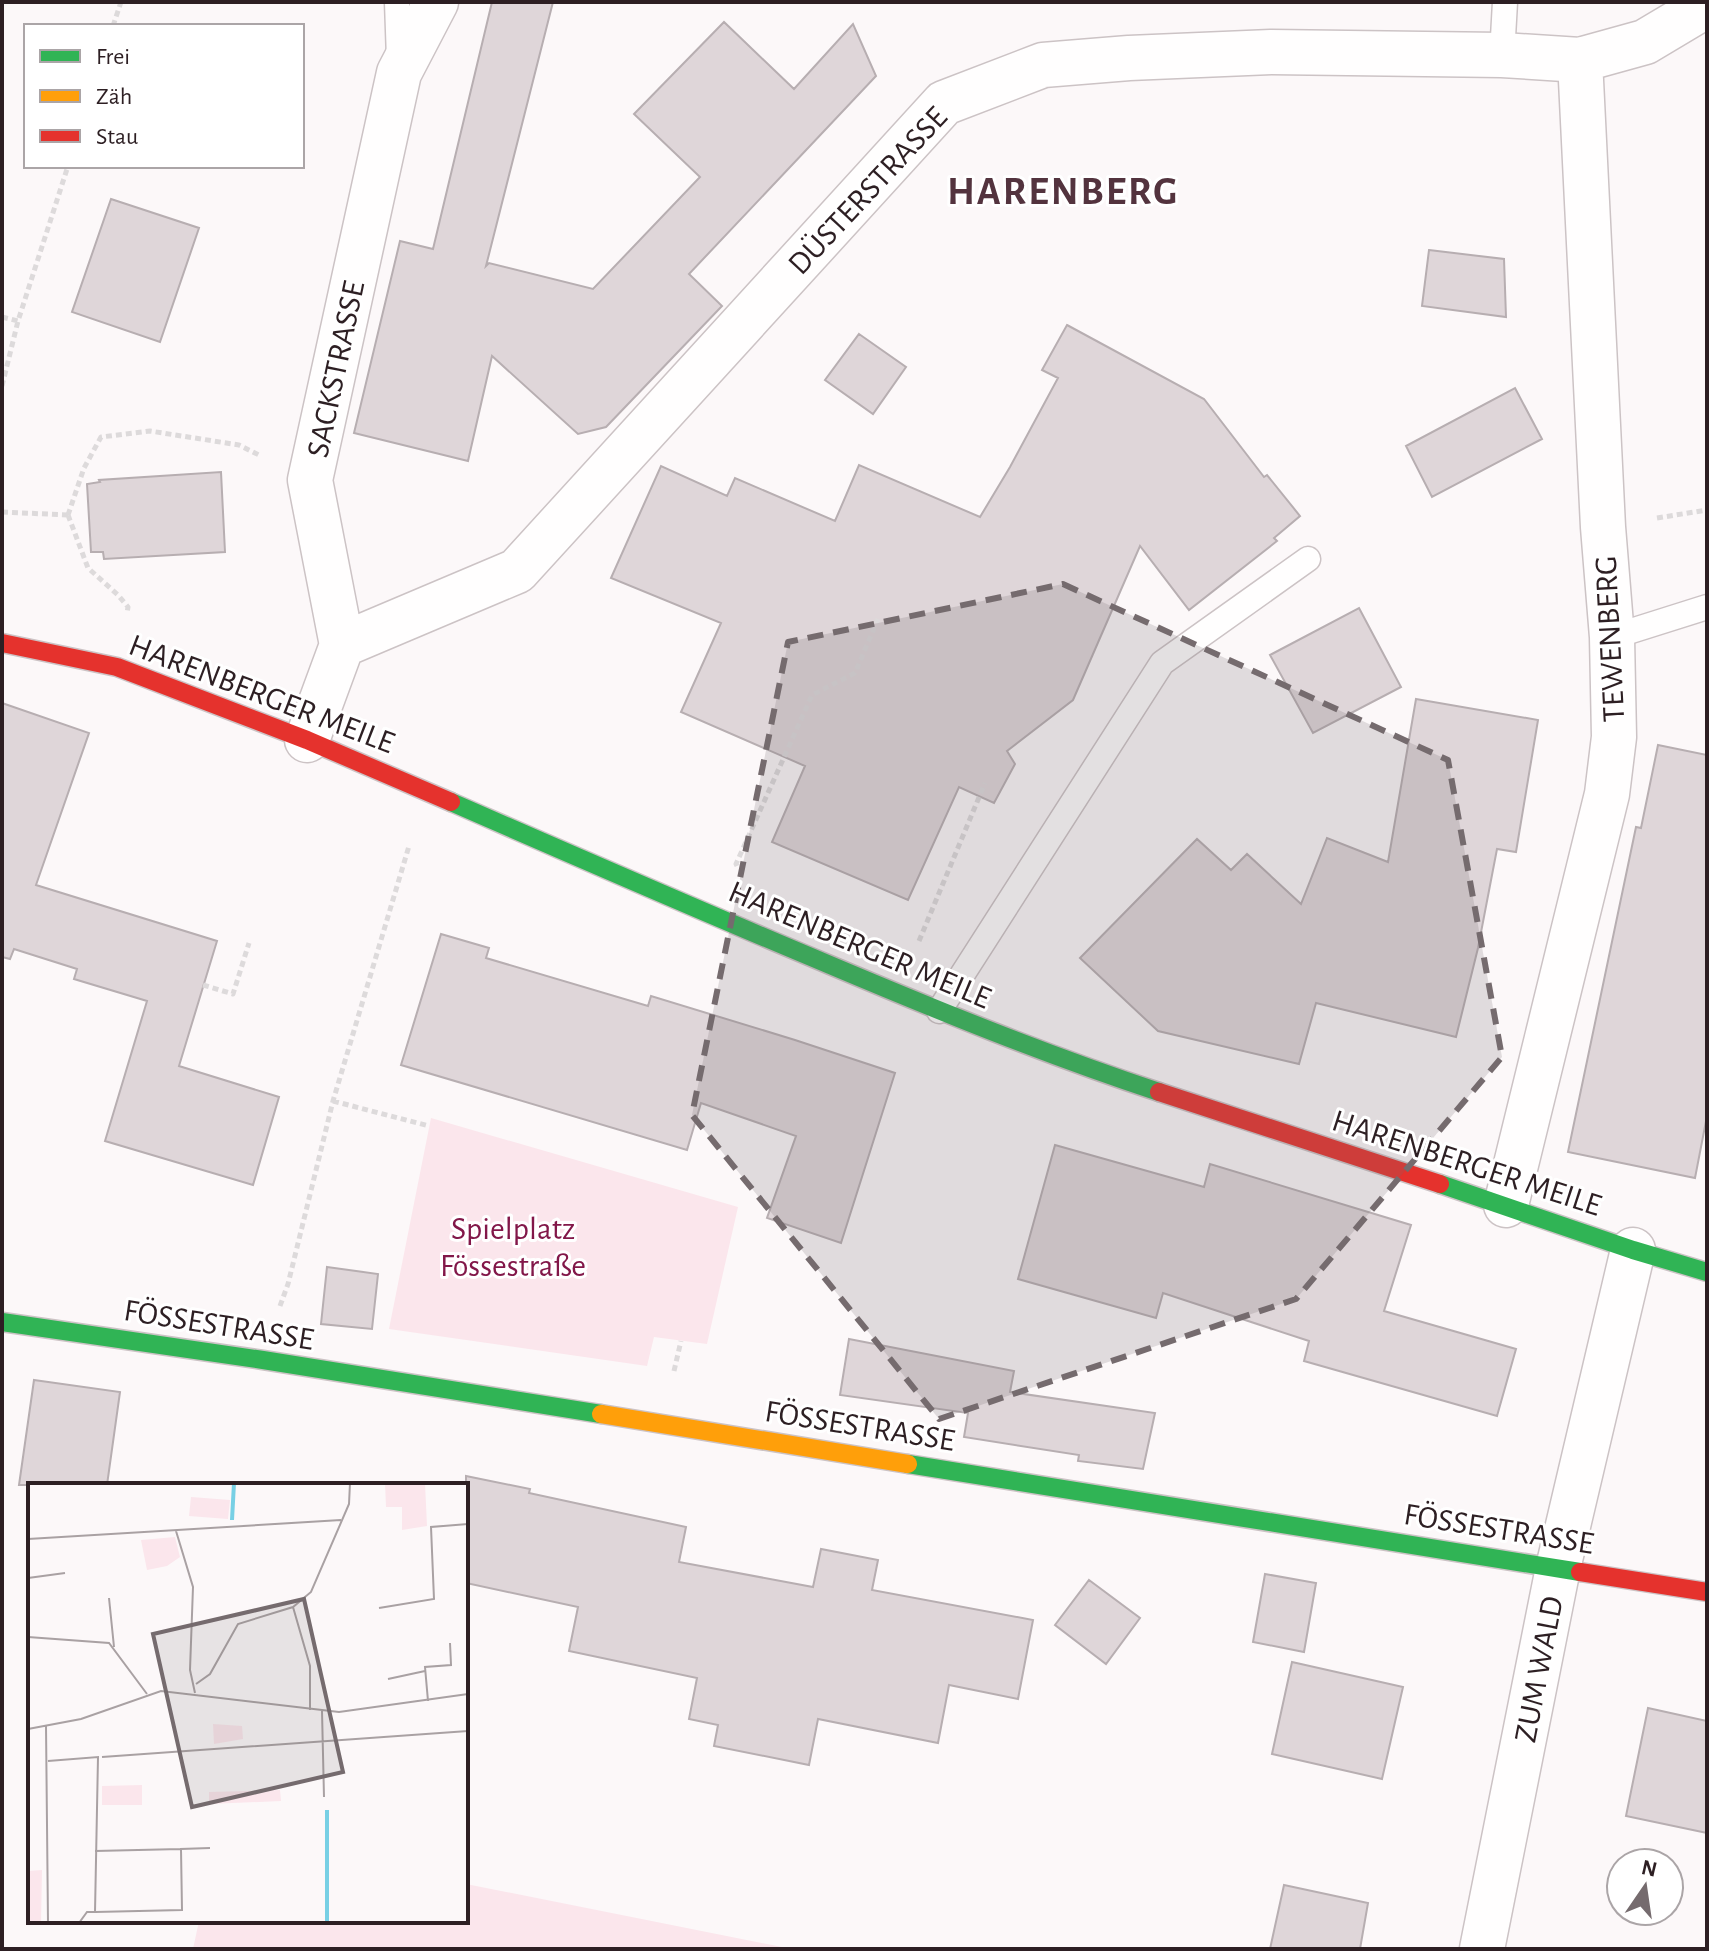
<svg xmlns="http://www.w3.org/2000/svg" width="1709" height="1951" font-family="'Alegreya Sans',sans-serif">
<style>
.green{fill:#fbe6ec}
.building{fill:#dfd6d9;stroke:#b7aeb1;stroke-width:2}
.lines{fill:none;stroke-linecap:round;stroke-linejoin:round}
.lane-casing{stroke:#ccc3c5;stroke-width:27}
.street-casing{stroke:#ccc3c5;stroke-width:47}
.fast-casing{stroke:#ccc3c5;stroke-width:21}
.slow-casing{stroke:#ccc3c5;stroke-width:21}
.jam-casing{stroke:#ccc3c5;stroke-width:21}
.path{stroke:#dddadb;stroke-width:5;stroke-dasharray:6 4;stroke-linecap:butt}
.lane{stroke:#fffefe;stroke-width:24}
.street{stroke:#fffefe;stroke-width:44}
.fast{stroke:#30b455;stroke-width:18}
.slow{stroke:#ff9f0a;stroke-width:18}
.jam{stroke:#e5322d;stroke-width:18}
.marked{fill:#756b6e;fill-opacity:0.2;stroke:#756b6e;stroke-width:6;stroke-dasharray:16 10;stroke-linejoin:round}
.labels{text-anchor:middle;stroke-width:6;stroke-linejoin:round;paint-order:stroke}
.street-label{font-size:32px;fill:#2d1f23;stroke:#fff}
.park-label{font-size:32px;fill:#821749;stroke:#fff}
.district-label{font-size:40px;font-weight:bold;letter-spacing:2px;fill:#53333e;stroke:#fff}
.inset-river{fill:none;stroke:#78d0e5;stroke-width:4}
.inset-road{fill:none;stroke:#a9a1a3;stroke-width:2}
.view{fill:#756b6e;fill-opacity:0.15;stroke:#756b6e;stroke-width:4}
.inset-edge{fill:none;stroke:#2d1f23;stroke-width:4}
</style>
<rect width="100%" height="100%" fill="#fcf8f9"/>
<path class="green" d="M431,1118L738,1207L707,1344L654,1337L647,1366L389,1329Z
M466,1884L792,1949H193L199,1921H466Z"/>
<path class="building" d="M492,2H553L486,266L489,263L593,289L700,177L634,114L724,22L794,89L853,24L876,76L689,274L722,306L606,427L578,434L492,356L468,461L354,433L400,241L433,249Z
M111,199L199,228L160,342L72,312Z
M1429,250L1504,259L1506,317L1422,306Z
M1067,325L1204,399L1264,477L1267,475L1300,516L1274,538L1277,541L1189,610L1140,546L1073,700L1007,751L1015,764L994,803L959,787L908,900L772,842L805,766L681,712L721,623L611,578L661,466L727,496L735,478L835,521L859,465L980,517L1010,467L1058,378L1042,370Z
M859,334L906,367L873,414L825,380Z
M1515,388L1542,439L1432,497L1406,446Z
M221,472L225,552L104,559L103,552H91L87,484L100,482L99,480Z
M1359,608L1401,687L1313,733L1270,655Z
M1416,699L1538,720L1516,852L1497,849L1478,948L1456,1037L1316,1003L1299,1064L1158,1031L1080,958L1197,839L1231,870L1247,854L1301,904L1327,838L1388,862Z
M2,703L89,733L36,885L217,941L179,1066L279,1097L253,1185L105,1141L147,1001L74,979L77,969L14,949L10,959L2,957Z
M1658,745L1707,755V1116L1695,1178L1568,1152L1636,827L1641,828Z
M441,934L489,948L486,958L648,1006L651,996L795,1040L895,1073L841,1243L767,1218L796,1136L701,1103L687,1150L401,1065Z
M1055,1145L1204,1187L1210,1164L1411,1225L1384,1311L1516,1349L1497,1416L1304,1361L1309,1341L1163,1293L1156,1318L1018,1279Z
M327,1267L378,1274L372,1329L321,1324Z
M849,1339L1014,1371L1010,1392L1155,1413L1143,1469L1078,1461L1079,1455L964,1437L968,1413L840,1395Z
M34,1380L120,1392L107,1485H19Z
M466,1476L530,1489L529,1493L686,1527L679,1562L813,1587L821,1549L878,1560L872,1590L1033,1620L1018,1699L949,1685L938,1743L818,1719L809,1765L714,1746L718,1725L689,1719L697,1678L569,1651L578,1607L466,1583Z
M1265,1574L1316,1583L1304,1652L1253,1642Z
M1089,1580L1140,1618L1106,1664L1055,1625Z
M1292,1662L1403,1687L1382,1779L1272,1754Z
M1648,1708L1707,1721V1833L1626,1816Z
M1284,1885L1368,1903L1360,1949H1270Z"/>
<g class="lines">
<defs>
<path id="lane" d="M397,2L399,59
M1502,55L1505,2
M1612,637L1707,607
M939,1011L1162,663L1308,559"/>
<path id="street" d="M342,645L517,571L944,103L1043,65L1129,58L1271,52L1502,55L1580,60L1645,42L1707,5
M307,740L342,645L310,480L399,73L436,2
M1506,1205L1607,794L1614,737L1612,637L1603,527L1580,60
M1482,1949L1558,1568L1633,1250"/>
<path id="fast" d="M451,802C577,857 703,912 830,965C939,1011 1047,1055 1159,1092
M1440,1184L1633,1250L1707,1272
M2,1322L263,1360L601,1414
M908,1464L1580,1572"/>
<path id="slow" d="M601,1414L908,1464"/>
<path id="jam" d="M2,643L117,667L307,740L451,802
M1159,1092L1440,1184
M1580,1572L1707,1592"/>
</defs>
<use href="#lane" class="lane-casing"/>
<use href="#street" class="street-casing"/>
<use href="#fast" class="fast-casing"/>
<use href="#slow" class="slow-casing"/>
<use href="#jam" class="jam-casing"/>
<path class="path" d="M113,26L121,2
M2,317L18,321
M2,386L18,321L68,166
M2,512L68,515
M68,515L84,468L101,437L150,431L239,445L259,455
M68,515L88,568L118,595L128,607L127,613
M1657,518L1707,510
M737,866L736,864L812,695L855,673L878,619
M919,941L985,783
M203,985L233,994L249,943
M333,1101L429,1126
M280,1306L288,1284L333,1101L409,846
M674,1371L681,1341"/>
<use href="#lane" class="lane"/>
<use href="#street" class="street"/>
<use href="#fast" class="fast"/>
<use href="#slow" class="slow"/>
<use href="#jam" class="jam"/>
</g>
<path class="marked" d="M1063,584L1448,760L1502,1057L1296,1299L939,1419L692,1115L788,642Z"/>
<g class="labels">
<g class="street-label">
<text transform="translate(867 190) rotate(-47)" y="11">DÜSTERSTRASSE</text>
<text transform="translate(335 369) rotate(-78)" y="11">SACKSTRASSE</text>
<text transform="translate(1609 639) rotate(-93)" y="11">TEWENBERG</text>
<text transform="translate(262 693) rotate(21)" y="11">HARENBERGER MEILE</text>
<text transform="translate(860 944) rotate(23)" y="11">HARENBERGER MEILE</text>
<text transform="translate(1467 1162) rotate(18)" y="11">HARENBERGER MEILE</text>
<text transform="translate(219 1324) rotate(9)" y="11">FÖSSESTRASSE</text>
<text transform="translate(860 1425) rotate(9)" y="11">FÖSSESTRASSE</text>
<text transform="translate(1499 1528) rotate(9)" y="11">FÖSSESTRASSE</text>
<text transform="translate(1538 1669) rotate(-79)" y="11">ZUM WALD</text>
</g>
<g class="park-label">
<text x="513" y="1239">Spielplatz<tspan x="513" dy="37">Fössestraße</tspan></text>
</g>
<g class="district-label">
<text x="1063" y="204">HARENBERG</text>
</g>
</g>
<g transform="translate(28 1483)">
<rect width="440" height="440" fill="#fcf8f9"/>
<path d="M357,0H397L399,43L374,47V24H358ZM163,14L202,17L200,36L161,33ZM147,54L152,74L139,83L119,87L113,57ZM185,241L214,243L215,256L186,261ZM114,302V322H74V303ZM252,307L253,318L181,321V309ZM14,387L13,440H0V388Z" fill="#fbe6ec"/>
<path class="inset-river" d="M204,37L206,0M299,327V440"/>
<path class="inset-road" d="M148,48L165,104L162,187L167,210M0,56L313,37M0,95L37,90M81,115L86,164M265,124L282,183V227M351,125L406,116L403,44L440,41M0,154L81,160L119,211M360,196L397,188M168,201L182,191L210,141L265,124L283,109L321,21L322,0M400,218L397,184L423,182L422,160M294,228L296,314M18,243L20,440M0,246L53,236L133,208L311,229L440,211M74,274L440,248M20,278L70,274L67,429H59L51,440M67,368L153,366M67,429L154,427L153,366L182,365"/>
<path class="view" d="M276,116L315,289L164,324L125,151Z"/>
<rect width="440" height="440" class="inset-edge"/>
</g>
<rect width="1709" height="1951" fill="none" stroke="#2d1f23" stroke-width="8"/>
<rect x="24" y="24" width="280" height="144" fill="#ffffff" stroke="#aba5a7" stroke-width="2"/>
<rect x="40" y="50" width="40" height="12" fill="#30b455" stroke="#aba5a7" stroke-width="2"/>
<text x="96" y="64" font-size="24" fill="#2d1f23">Frei</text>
<rect x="40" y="90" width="40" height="12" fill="#ff9f0a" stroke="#aba5a7" stroke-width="2"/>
<text x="96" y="104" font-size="24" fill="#2d1f23">Zäh</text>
<rect x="40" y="130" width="40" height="12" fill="#e5322d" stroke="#aba5a7" stroke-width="2"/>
<text x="96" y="144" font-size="24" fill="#2d1f23">Stau</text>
<g transform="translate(1645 1887) rotate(13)"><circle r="38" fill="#ffffff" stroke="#aba5a7" stroke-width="2"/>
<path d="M0-6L14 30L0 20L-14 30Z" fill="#756b6e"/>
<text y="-12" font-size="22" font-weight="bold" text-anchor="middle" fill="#2d1f23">N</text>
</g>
</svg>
